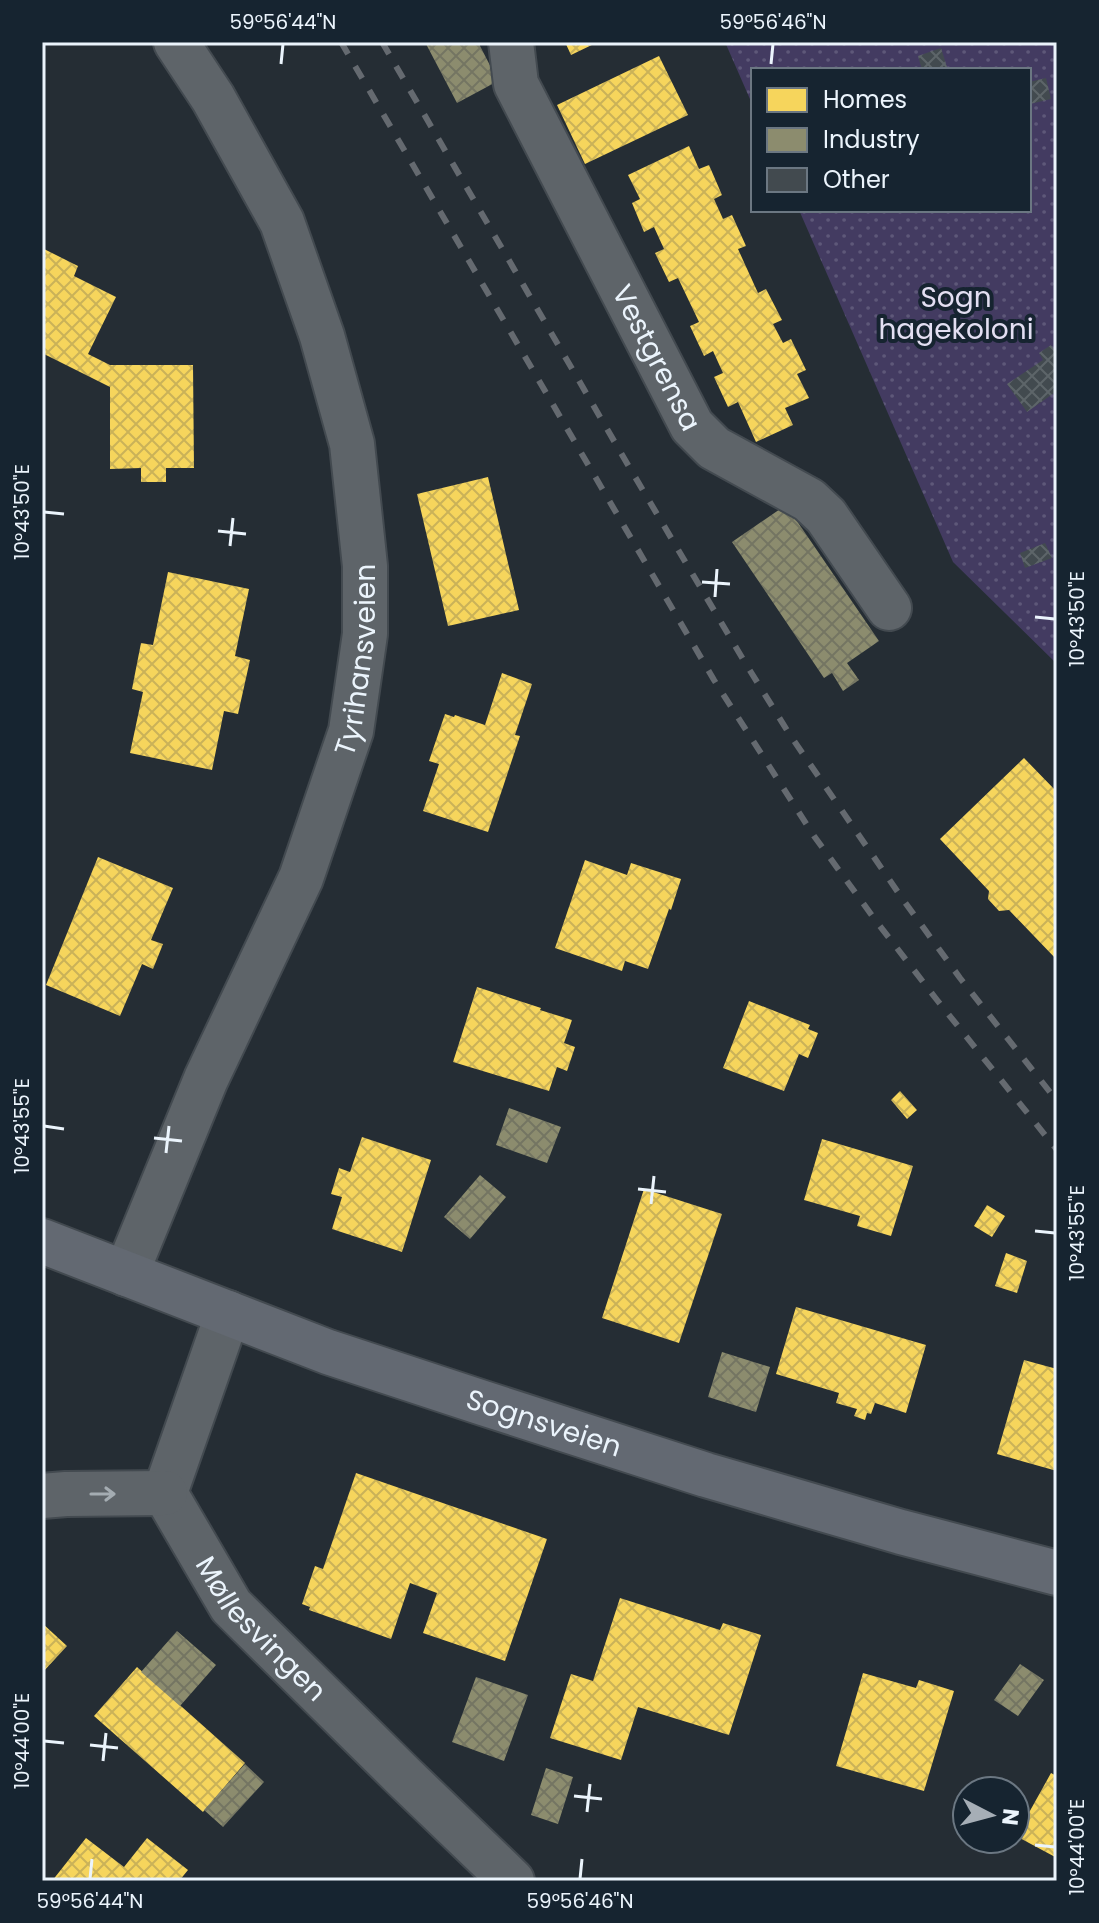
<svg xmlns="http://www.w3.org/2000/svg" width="1099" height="1923" font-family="Poppins,sans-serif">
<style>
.park{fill:url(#park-dots)}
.homes{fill:url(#homes-cross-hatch)}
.industry{fill:url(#industry-cross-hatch)}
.building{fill:url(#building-cross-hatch)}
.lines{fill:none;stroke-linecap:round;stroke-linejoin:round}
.minor-casing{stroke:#434a50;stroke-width:48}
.major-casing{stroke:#434a50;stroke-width:48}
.minor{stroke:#5e6469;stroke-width:44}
.major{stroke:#636972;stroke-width:44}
.rail{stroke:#656a70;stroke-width:6;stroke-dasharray:14 14;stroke-linecap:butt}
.oneway{stroke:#a4acb2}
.ticks{fill:none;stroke:#ebf4fc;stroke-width:3}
.labels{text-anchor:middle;stroke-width:8;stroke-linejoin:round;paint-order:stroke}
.park-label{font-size:28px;fill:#e3dff2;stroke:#162430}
.street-label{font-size:28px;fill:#ebf4fc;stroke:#162430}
.neatline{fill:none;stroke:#ebf4fc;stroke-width:3}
.ticks-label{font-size:20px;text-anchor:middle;fill:#ebf4fc}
</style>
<defs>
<pattern id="park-dots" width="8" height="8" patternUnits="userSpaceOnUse" patternTransform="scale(2)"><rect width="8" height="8" fill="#433b61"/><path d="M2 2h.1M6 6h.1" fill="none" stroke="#5e5879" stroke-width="1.8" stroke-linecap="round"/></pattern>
<pattern id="homes-cross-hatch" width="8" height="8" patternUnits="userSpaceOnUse" patternTransform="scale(2)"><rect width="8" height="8" fill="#f6d55c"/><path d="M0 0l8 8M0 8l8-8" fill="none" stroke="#cab258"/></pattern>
<pattern id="industry-cross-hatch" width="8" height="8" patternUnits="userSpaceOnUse" patternTransform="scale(2)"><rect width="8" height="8" fill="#8c8c6e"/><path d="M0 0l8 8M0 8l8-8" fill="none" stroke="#747562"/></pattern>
<pattern id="building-cross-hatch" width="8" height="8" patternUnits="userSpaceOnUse" patternTransform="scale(2)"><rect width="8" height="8" fill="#424a4f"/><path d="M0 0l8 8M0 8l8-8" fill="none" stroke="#5d6569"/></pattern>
</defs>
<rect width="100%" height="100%" fill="#252d34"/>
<path class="park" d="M725,42H1057V664L953,562L799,210H1029V70H753V106Z"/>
<path class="homes" d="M565,42H598L571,55Z
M659,56L688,115L585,164L557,105Z
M689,146L699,169L709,165L722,195L714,199L723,219L732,215L746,246L738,249L758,293L766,289L782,320L773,324L783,343L791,339L806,370L797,374L809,398L785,408L793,425L756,442L738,402L728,407L714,377L723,373L713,351L704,356L690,326L699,322L678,278L669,282L655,253L664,249L654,227L644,232L632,203L640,199L628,175Z
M42,248L78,266L74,276L116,297L88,354L110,365H193L194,468H166V482H141V468L110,469V387L42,353Z
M488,477L519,610L448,626L417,494Z
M168,572L249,589L235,656L250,660L238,714L224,711L212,770L130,753L143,692L132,689L141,643L153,645Z
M502,673L532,684L515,735L520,736L488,832L423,811L439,764L429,761L445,714L454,717L455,715L485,725Z
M1024,758L1057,792V956L1055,958L1009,910L999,911L988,899L989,891L940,839Z
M98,857L173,888L151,940L163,944L153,969L142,964L120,1016L46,985Z
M585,860L627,875L631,863L681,879L671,910L669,909L648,969L625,961L622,971L555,948Z
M477,987L541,1008L540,1010L572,1020L564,1043L575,1047L567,1071L557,1067L549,1091L453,1062Z
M749,1001L810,1025L808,1029L818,1033L808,1058L799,1054L784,1091L723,1068Z
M900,1091L917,1110L907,1119L891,1100Z
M362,1137L431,1160L402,1252L332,1229L342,1197L331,1194L339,1168L350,1172Z
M822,1139L913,1166L891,1236L857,1226L860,1216L804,1200Z
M644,1189L722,1214L679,1343L602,1318Z
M987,1205L1005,1216L992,1237L974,1226Z
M1006,1253L1027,1261L1017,1293L995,1286Z
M796,1307L926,1345L906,1413L875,1403L871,1414L867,1413L865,1420L854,1416L857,1409L836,1403L839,1393L776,1374Z
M1024,1360L1057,1369V1471L997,1454Z
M356,1473L547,1539L505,1661L423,1633L437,1593L410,1583L391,1639L309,1610L310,1607L302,1604L315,1566L323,1569Z
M620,1598L720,1630L723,1623L761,1635L729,1735L638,1707L621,1760L550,1738L571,1674L593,1681Z
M42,1623L67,1646L42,1673Z
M137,1667L245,1763L203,1812L94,1716Z
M863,1673L916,1688L919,1680L954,1691L924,1791L836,1766Z
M1051,1773L1057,1776V1858L1016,1836Z
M86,1838L124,1867L147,1838L188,1870L179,1881H52Z"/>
<path class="industry" d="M425,42H478L498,81L457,103Z
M786,505L879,641L847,663L859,680L843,691L832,673L824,678L732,542Z
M509,1108L561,1127L547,1163L496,1145Z
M480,1175L506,1197L470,1239L444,1217Z
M722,1352L770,1367L756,1412L708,1397Z
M177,1631L216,1665L180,1706L141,1672Z
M1020,1664L1044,1680L1018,1716L994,1700Z
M476,1677L528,1695L504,1761L452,1742Z
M245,1764L264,1782L223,1827L204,1810Z
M546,1768L573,1777L558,1824L531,1815Z"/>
<path class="building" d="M941,48L948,70H922L918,56Z
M1046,78L1051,99L1030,104L1029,82Z
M1051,345L1057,354V391L1027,412L1007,384L1043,360L1039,353Z
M1045,543L1052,558L1025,568L1020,553Z"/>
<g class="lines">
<defs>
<g id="minor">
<path id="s1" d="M511,42L516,84L692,426L714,448L809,500L826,516L889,608"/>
<path id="s2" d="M126,1274L206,1079L301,878L351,731L365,634V566L352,444L322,336L282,222L213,98L176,42"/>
<path id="s3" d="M228,1313L165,1493L231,1606L403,1776L512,1881"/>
<path d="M42,1496L66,1494L165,1493"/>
</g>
<g id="major">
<path id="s4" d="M42,1241L328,1352L483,1403L706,1475L901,1532L1057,1573"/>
</g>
</defs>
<use href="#minor" class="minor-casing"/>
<use href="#major" class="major-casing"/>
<use href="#minor" class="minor"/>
<use href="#major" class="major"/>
<path class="rail" d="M341,42L714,680L814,836L876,921L937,1000L1057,1150
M382,42L628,465L744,661L790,735L904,901L960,978L1057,1101"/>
</g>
<defs><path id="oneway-shaft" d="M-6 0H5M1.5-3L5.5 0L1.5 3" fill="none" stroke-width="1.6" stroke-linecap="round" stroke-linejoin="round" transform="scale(2)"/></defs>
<use class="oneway" href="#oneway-shaft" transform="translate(103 1494)"/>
<path class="ticks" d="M281,64L283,44M771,64L773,44M44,512L64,514M218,531L246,534M230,546L233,518M702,582L730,584M715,597L717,569M1035,617L1055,619M44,1126L64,1129M154,1138L182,1141M166,1153L169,1126M638,1189L666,1192M651,1204L654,1176M1035,1231L1055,1233M44,1741L64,1743M90,1745L118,1748M103,1761L106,1733M574,1796L602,1799M587,1812L590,1784M1035,1845L1055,1847M90,1879L92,1859M580,1879L582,1859"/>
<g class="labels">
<g class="park-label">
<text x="956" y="307">Sogn<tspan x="956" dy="32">hagekoloni</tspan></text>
</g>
<g class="street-label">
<text dy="10" stroke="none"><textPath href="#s1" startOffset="350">Vestgrensa</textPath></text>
<text dy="10" stroke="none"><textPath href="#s2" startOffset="660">Tyrihansveien</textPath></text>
<text dy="10" stroke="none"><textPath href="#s4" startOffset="534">Sognsveien</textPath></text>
<text dy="10" stroke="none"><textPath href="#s3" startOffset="358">Møllesvingen</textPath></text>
</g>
</g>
<rect width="1099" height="1923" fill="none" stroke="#162430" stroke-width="88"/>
<rect x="751" y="68" width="280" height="144" fill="#162430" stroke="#6b7782" stroke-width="2"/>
<rect x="767" y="88" width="40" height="24" fill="#f6d55c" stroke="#6b7782" stroke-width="2"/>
<text x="823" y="108" font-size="24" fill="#ebf4fc">Homes</text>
<rect x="767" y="128" width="40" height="24" fill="#8c8c6e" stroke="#6b7782" stroke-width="2"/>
<text x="823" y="148" font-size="24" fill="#ebf4fc">Industry</text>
<rect x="767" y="168" width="40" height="24" fill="#424a4f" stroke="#6b7782" stroke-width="2"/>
<text x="823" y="188" font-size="24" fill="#ebf4fc">Other</text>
<g transform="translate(991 1815) rotate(96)"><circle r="38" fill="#162430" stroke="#6b7782" stroke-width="2"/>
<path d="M0-6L14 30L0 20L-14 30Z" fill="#a6aeb6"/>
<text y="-12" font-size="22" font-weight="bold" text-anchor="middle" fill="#ebf4fc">N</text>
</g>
<rect x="44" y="44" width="1011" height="1835" class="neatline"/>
<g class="ticks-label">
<text x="283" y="29">59°56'44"N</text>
<text x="773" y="29">59°56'46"N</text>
<text transform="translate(22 512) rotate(-90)" y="7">10°43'50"E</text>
<text transform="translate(1077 619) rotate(-90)" y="7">10°43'50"E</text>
<text transform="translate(22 1126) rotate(-90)" y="7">10°43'55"E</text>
<text transform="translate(1077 1233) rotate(-90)" y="7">10°43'55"E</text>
<text transform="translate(22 1741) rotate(-90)" y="7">10°44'00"E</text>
<text transform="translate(1077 1847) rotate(-90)" y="7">10°44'00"E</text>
<text x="90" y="1908">59°56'44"N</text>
<text x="580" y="1908">59°56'46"N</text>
</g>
</svg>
